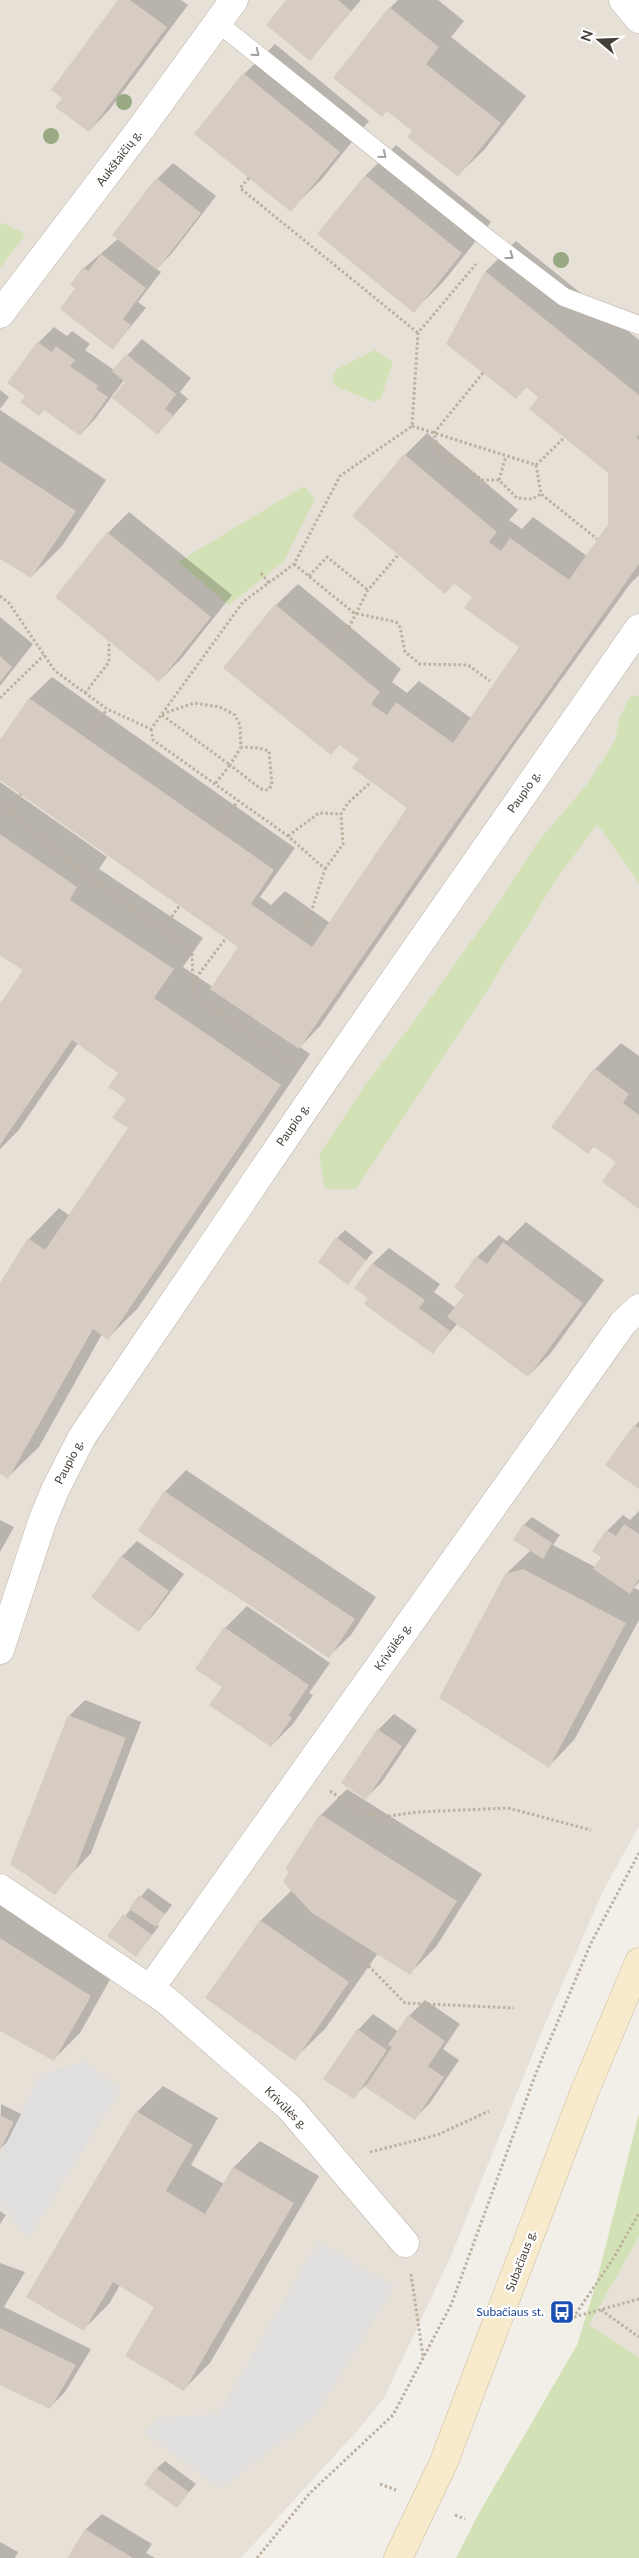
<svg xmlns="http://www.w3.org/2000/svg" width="639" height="2558" font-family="Lato,sans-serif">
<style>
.residential{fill:#e6e0d7}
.green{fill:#d2e2b6}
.parking{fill:#e1dfdd}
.shadow{fill:#0003}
.building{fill:#d6ccc2}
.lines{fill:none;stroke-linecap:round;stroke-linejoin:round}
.service-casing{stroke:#bdb5ac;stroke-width:19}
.minor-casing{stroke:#bdb5ac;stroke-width:29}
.secondary-casing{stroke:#cdbc9d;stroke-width:29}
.path{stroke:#bdb09f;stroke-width:3;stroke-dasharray:2.5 2.5;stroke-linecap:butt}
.service{stroke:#fff;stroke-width:18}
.minor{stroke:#fff;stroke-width:28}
.secondary{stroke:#f8eacd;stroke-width:28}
.tree{fill:#98a984}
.oneway{stroke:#a29f9c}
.labels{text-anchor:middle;stroke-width:4.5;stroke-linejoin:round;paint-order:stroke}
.street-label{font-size:12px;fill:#453f38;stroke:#fff}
.transit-label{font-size:12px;fill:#164399;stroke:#fff;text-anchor:end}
</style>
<rect width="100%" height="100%" fill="#f2efe9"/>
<path class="residential" d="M0,0H639V1826L603,1891L542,2031L451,2256L384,2398L357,2431L241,2558H0V268L25,235L0,222Z
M639,2237V2357L589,2325Z"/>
<path class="green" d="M0,222L26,234L0,268Z
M375,350L393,362L381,398L374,402L335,386L332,379L337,369Z
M304,486L315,499L284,561L229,605L178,562Z
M631,695L639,696V883L597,824L558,877L481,1000L356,1189H325L319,1155L365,1085L415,1020L495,908L537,843L587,784L615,741L620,716Z
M639,2114V2237L589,2325L639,2357V2558H456L479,2513L577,2345L596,2284Z"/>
<path class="parking" d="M85,2061L121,2089L28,2239L0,2202V2155L39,2075Z
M318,2241L395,2287L315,2416L220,2489L145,2433L161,2417L218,2414Z"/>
<path class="shadow" d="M120,0H181L188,5L110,109L89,131L64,97Z
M288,0H361L310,59Z
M398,0H438L464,21L451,37L526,96L484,150L458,175L413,131L387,110L390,8Z
M275,44L369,121L321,180L290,210L244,74Z
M396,145L491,222L444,281L414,311L318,234L366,175Z
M173,163L216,196L173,252L157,269L161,272L138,302L146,308L113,348L77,288L84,268L119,238L157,179Z
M516,241L639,340V575L630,584L512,748L320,1026L300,1047L310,1054L138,1308L108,1338L102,1334L39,1447L8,1477L0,1473V1286L29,1239L59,1208L70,1216L130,1128L128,1099L119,1073L78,1043L18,1131L0,1149V1006L24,970L0,954V782L107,857L99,869L203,938L183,967L213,987L244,941L0,778V742L30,698L52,677L295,848L260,897L271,905L285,891L330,923L409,807L360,759L340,744L331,753L276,605L298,584L401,669L392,682L407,693L419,681L471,718L521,647L474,596L354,516L405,455L427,433L518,510L509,520L522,529L533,517L587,556L609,524V473L540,397L527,386L516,398L448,344L486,271Z
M54,327L67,336L72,331L90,344L85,350L114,370L142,339L191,378L180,392L188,399L158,433L124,380L95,419L80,435L26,396L38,343Z
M0,390L9,397L0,409Z
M0,410L106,480L62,546L31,577L0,557Z
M129,512L232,595L181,659L159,681L108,533Z
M0,617L33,644L0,686Z
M621,1043L639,1056V1208L618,1162L595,1145L588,1152L595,1069Z
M526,1222L604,1280L550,1354L528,1376L458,1323L432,1353L356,1288L373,1263L389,1248L440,1284L434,1292L456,1308L466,1295L477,1257L499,1235L507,1241Z
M345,1230L373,1252L347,1283L337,1238Z
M639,1421V1488L607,1464Z
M186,1470L376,1597L351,1635L329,1656L165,1492Z
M639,1511V1582L634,1588L639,1590V1620L574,1740L549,1766L506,1574L531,1550L524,1525L532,1517L560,1535L553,1545L595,1567L603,1557L607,1531L623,1515L630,1520Z
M0,1520L14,1527L0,1552Z
M137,1541L184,1574L154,1614L139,1630L121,1557Z
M247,1606L330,1663L309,1693L313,1695L293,1724L271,1746L223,1687L225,1628Z
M85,1700L141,1722L91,1853L54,1893L69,1716Z
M394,1714L417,1730L382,1782L366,1798L378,1730Z
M347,1789L482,1874L436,1947L410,1973L378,1953L325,2029L294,2059L207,1998L261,1920L292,1890L321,1815Z
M148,1888L172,1905L157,1924L159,1926L136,1956L109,1936Z
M0,1895L116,1969L80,2033L54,2059L0,2029Z
M425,2000L460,2024L443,2049L459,2060L430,2103L414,2119L366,2085L353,2097L358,2030L373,2014L399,2032L409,2016Z
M163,2086L218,2118L191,2165L224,2184L234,2167L260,2141L319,2176L210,2363L184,2389L156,2306L120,2285L109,2304L83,2330L27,2297L137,2112Z
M1,2104L21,2114L7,2142L0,2149Z
M0,2211L6,2215L0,2224Z
M0,2263L25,2272L4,2307L91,2349L65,2392L50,2407L0,2384Z
M165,2461L196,2484L177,2506L156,2469Z
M102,2514L152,2544L146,2553L155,2558H69L86,2529Z
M0,2542L18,2552L15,2558H0Z"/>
<path class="building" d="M118,0H130L167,27L89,132L55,107L62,98L51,90Z
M286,0H338L351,11L310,61L266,25Z
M389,7L439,47L426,64L501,123L458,177L407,137L412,131L387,111L382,117L333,78Z
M243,73L340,152L291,212L194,134Z
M365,175L462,253L414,313L317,234Z
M156,178L201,213L157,270L112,235Z
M101,254L146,288L123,319L131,325L113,350L60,309L75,288L70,285L83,267L88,271Z
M485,271L639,395V435L636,438L639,440V564L446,836L299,1049L210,989L238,947L0,780V740L29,698L274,870L251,904L312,947L407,808L352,768L359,759L339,745L331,755L223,668L275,604L380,692L371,704L387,715L396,702L453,743L519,647L464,608L472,597L454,584L445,594L352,516L404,454L497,532L489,542L501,551L510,538L569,580L608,524V473L529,409L538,397L526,387L516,399L446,344Z
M37,342L52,352L56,346L75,360L70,366L98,386L96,389L108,397L80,436L44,410L39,416L20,402L25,396L7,383Z
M126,354L176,394L165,409L173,415L158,435L112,398L125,382L112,371Z
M0,461L76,511L31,578L0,559Z
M107,532L211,617L159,682L55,597Z
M0,656L12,667L0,682Z
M0,834L77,887L70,900L174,969L154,998L281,1085L108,1340L93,1329L8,1479L0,1474V1283L28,1238L45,1250L128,1128L112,1118L126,1099L108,1087L118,1073L72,1040L0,1145V1004L23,970L0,956Z
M594,1068L629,1094L623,1103L639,1115V1209L602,1182L616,1162L593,1146L588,1154L551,1127Z
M336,1237L366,1260L348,1285L318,1262Z
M503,1242L583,1303L528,1377L447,1317L464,1295L454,1287L476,1256L487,1264Z
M372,1263L425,1300L419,1308L450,1331L433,1354L364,1304L368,1298L354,1288Z
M634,1425L639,1428V1489L605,1465Z
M164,1491L355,1619L329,1658L138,1531Z
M523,1524L552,1543L543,1559L513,1540Z
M624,1524L639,1534V1579L630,1594L593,1569L601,1557L592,1551L606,1530L616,1536Z
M121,1556L169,1591L139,1632L91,1597Z
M523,1569L626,1623L549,1768L439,1698L505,1574Z
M224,1627L309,1685L289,1715L292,1718L271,1747L209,1705L222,1687L195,1669Z
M68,1715L126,1738L75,1870L55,1895L10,1864Z
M377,1729L402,1746L366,1800L341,1783Z
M320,1814L457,1901L410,1975L312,1913L283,1882L289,1871L285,1869Z
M139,1895L165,1914L156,1927L129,1909Z
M123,1914L152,1935L136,1957L107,1936Z
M260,1920L349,1982L295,2061L205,1998Z
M0,1938L91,1996L54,2061L0,2031Z
M408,2015L445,2041L428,2066L444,2077L415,2120L365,2087L392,2047L388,2045Z
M357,2029L387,2050L354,2099L323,2079Z
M136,2111L193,2145L166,2191L205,2214L233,2167L294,2203L184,2391L125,2356L154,2307L113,2282L84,2331L26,2297Z
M0,2115L14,2122L0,2150Z
M0,2328L76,2365L50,2409L0,2385Z
M156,2468L189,2492L177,2508L144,2484Z
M85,2529L133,2558H67Z"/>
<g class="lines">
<defs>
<path id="service" d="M218,23L493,243L564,297L639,325"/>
<path id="minor" d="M623,0L639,19
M0,314L142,127L234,0
M0,1650L42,1522L55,1490L82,1437L321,1085L639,628
M0,1888L166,2000L290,2108L405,2243
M150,1989L623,1323L639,1308"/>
<path id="secondary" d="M398,2558L443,2464L584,2093L639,1962"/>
</defs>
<use href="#service" class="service-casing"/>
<use href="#minor" class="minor-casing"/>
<use href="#secondary" class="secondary-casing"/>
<path class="path" d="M249,178L240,188L418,333
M483,373L434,433L439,455L458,461L482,480H499L517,498L532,499L541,494
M412,426L536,465L541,494L597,539
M536,465L564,438
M499,480L506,456
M294,564L354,613L396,622L400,627L405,652L420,664L468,665L490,681
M261,573L269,583
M309,576L327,557L368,590
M0,596L9,603L55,671L107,709L151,729L243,602L294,564L340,476L412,426L418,333L476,264
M327,648L347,631L368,590L398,555
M85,693L109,662V641
M0,698L44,655
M162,714L194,703L220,707L235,715L240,725L241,747L230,765L261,789L268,790L272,785L269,751L259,748L241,747
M162,715L230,765L215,784
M151,729L153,740L288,836L325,869L302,940
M87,738L107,709
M0,804L78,869L192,950L193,993L295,1066
M8,811L21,794
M217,830L238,801
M288,836L319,813L341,814
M325,869L343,844L341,814L348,803L371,782
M163,929L180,905
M193,982L226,938
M330,1791L355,1808L382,1817L418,1812L508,1808L591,1830
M351,1948L405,2003L514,2008
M370,2152L437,2135L489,2111
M411,2274L423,2356
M601,2310L639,2337
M574,2317L639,2299
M573,2318L613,2259L639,2213
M380,2484L396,2490
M455,2515L465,2519
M257,2558L310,2493L393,2415L451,2305L536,2073L591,1943L639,1853"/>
<use href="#service" class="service"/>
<use href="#minor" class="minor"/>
<use href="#secondary" class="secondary"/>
</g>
<g class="tree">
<circle cx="124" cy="102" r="8"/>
<circle cx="51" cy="136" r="8"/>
<circle cx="561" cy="260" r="8"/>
</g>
<defs><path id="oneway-chevron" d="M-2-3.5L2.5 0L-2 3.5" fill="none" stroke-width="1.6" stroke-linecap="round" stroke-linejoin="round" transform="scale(1.25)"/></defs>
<g class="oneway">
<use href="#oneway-chevron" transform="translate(256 53) rotate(39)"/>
<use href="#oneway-chevron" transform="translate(383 155) rotate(39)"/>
<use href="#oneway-chevron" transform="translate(510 256) rotate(37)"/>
</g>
<defs>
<symbol id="bus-square" viewBox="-11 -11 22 22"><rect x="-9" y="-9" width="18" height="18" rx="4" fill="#1a4fb4" stroke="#fff"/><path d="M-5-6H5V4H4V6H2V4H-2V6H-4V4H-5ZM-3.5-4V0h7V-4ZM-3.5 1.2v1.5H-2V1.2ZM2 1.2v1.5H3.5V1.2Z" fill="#fff"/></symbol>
</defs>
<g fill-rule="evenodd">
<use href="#bus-square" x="548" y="2298" width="28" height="28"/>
</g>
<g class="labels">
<g class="street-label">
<text transform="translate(119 158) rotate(-53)" y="4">Aukštaičių g.</text>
<text transform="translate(524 792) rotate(-55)" y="4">Paupio g.</text>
<text transform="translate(293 1125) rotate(-56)" y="4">Paupio g.</text>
<text transform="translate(69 1462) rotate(-63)" y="4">Paupio g.</text>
<text transform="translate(393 1647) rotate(-55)" y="4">Krivūlės g.</text>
<text transform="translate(286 2108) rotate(45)" y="4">Krivūlės g.</text>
<text transform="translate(521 2261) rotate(-69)" y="4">Subačiaus g.</text>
</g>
<g class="transit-label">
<text x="544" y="2316">Subačiaus st.</text>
</g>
</g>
<g transform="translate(599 40) rotate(289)" stroke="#ffffff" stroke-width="4" paint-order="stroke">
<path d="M0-4L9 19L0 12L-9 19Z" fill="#453f38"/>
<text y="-8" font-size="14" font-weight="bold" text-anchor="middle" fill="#453f38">N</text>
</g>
</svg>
